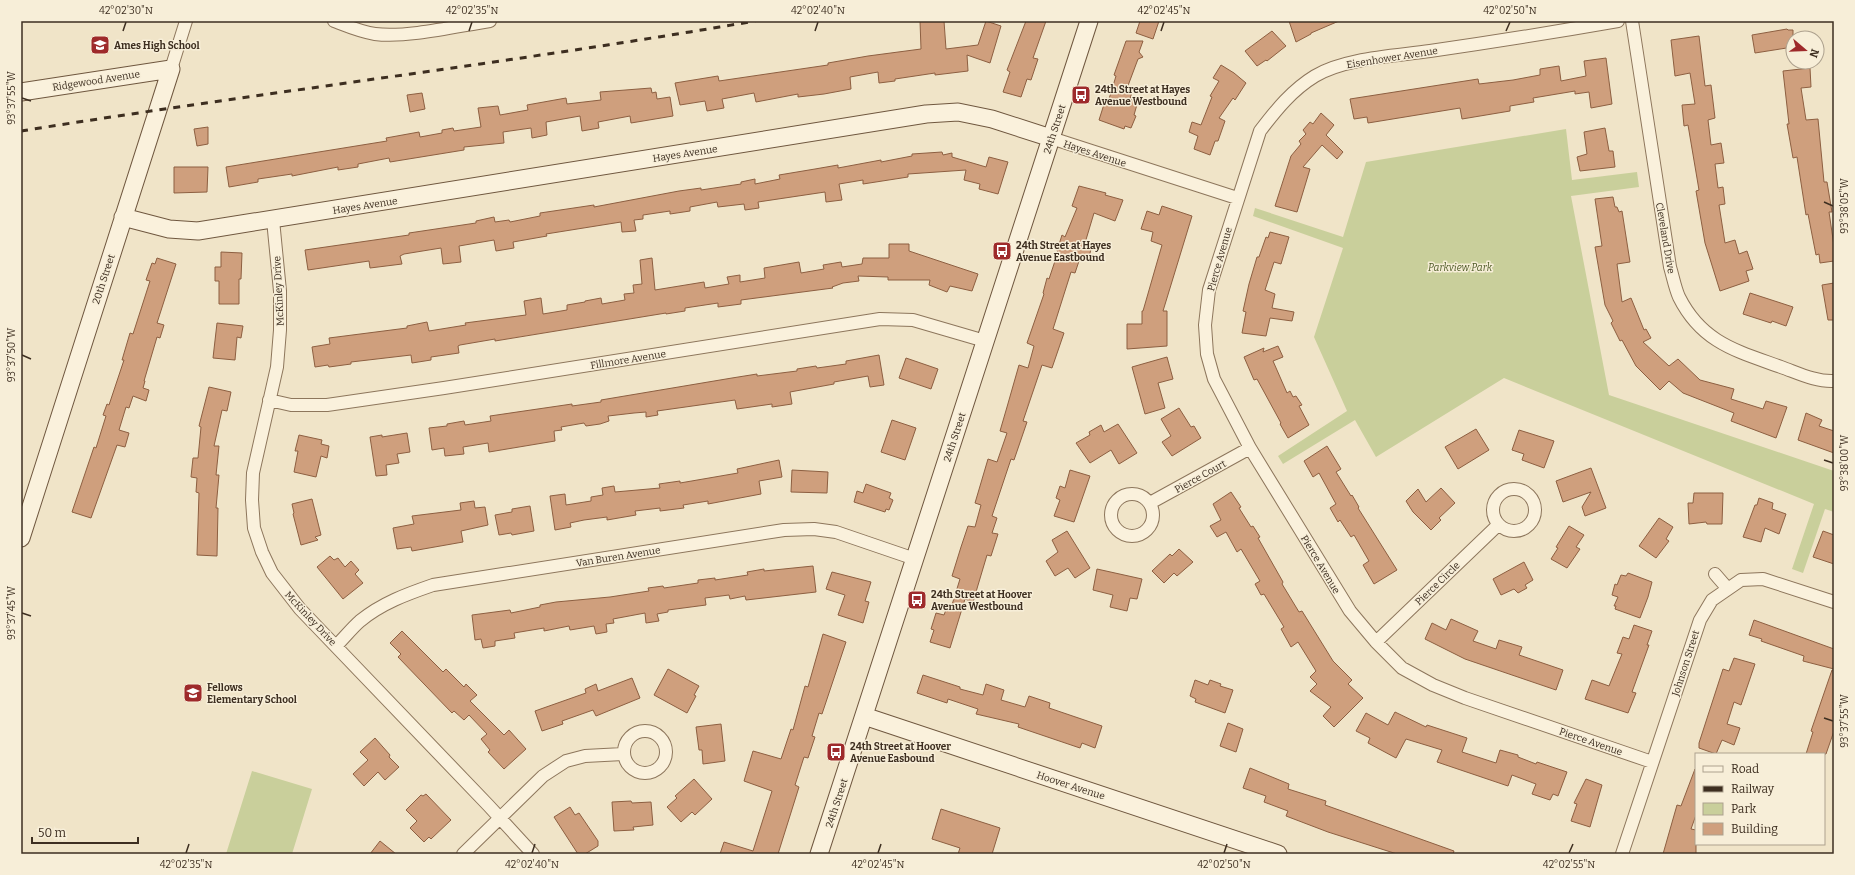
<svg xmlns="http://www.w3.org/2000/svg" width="1855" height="875" font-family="Bitter,serif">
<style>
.green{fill:#c9cf9b}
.building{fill:#cf9f7d;stroke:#8d5f41}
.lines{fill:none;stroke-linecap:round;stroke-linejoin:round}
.street-casing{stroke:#8d765c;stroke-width:14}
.secondary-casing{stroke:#6f573f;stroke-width:19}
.street{stroke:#faf1dc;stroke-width:12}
.secondary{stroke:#faf1dc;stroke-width:17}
.rail{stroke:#3d2e20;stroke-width:3;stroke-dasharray:7 7;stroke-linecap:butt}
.ticks{fill:none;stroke:#3d2e20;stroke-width:1.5}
.labels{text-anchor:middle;stroke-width:3;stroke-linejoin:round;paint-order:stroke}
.poi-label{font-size:10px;font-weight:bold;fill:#3d2e20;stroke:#f7eed8;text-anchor:start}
.street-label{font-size:10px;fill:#3d2e20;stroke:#f7eed8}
.park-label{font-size:10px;font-style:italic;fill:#4d5a26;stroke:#f7eed8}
.neatline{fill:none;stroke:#3d2e20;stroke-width:1.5}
.ticks-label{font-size:10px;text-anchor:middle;fill:#3d2e20}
</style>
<rect width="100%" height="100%" fill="#f0e4c8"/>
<path class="green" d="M1566,129L1572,180L1637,172L1639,187L1571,196L1609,395L1834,471V512L1825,509L1803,573L1792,569L1814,504L1504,378L1376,457L1355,420L1283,464L1278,456L1347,411L1314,337L1343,248L1253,216L1255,208L1343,237L1366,162Z
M252,771L312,789L292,854H226Z"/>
<path class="building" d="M920,21H944L946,49L978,45L986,21L1001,26L990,63L967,55L968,71L935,75V73L895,79V81L879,83L878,72L850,77L851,89L824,94L798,97V94L756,102L754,93L722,99L724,108L707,111L705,101L680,105L675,83L718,76L719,81L828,65V63L868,56L921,49Z
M1026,21H1046L1033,58L1038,59L1031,80L1027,79L1021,97L1003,92L1010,72L1007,70Z
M1140,21H1159L1153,39L1136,33Z
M1289,21H1339L1311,33V34L1296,42Z
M1787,29L1788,30H1793V47L1755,53L1752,35Z
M1272,31L1286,46L1267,61L1266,60L1257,66L1245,51Z
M1699,36L1705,86L1711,85L1715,118L1708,120L1711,145L1721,143L1724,163L1715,164L1718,188L1723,187L1725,204L1719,205L1725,243L1735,240L1739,254L1747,251L1753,269L1746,271L1749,281L1720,291L1705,243L1696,191L1699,190L1688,125L1684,126L1682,105L1695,104L1690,73L1675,76L1671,40Z
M1126,41H1143L1139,52L1143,57L1138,59L1126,91L1132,92L1130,99L1138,101L1134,115L1136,116L1131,128L1125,126L1124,129L1099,120L1106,98L1109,99L1116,76L1114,75Z
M1606,58L1612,104L1591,108L1589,92L1575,94V91L1533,98L1534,102L1510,106V111L1462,119L1460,108L1368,123L1367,117L1354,119L1350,99L1478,79L1479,84L1513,80L1540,75V69L1559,66L1561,81L1586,76L1584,61Z
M1221,65L1234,73L1246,83L1235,100L1233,98L1219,118L1225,121L1218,141H1215L1210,155L1194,149L1198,136L1189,132L1192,122L1201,125L1212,97L1210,96L1219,81L1213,78Z
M1810,68L1811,87L1801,88L1806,120L1818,119L1824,182H1827L1832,212H1829L1834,246V261L1820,263L1819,254L1816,255L1808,214L1806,215L1797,157L1793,158L1787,124H1789L1783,71Z
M651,88L652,93L656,92L657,99L670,97L673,116L631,123L630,116L598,122L599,128L582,131L580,116L546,122L547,135L532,138L531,128L503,132L504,143L464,147V150L390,162L389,158L358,164V167L338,170V167L292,176V174L258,179V182L229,187L226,167L387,141L386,138L419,132L420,137L442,133V130L453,128L454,131L481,127L478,108L498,106L500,115L528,110L527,105L566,98L567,104L601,100L600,92Z
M422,93L425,109L410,112L407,95Z
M1321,113L1334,125L1326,135L1343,152L1337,159L1322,145L1303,167L1310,169L1297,212L1275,206L1291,156L1301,144L1299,141L1306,134L1303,130L1310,122L1313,124Z
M208,127V144L197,146L194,129Z
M1605,128L1609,151H1613L1615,167L1580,171L1577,157L1587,154L1584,132Z
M942,152L943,155L952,153V157L986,167L989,157L1008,162L998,194L979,189L980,184L964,180L966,170L908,174V177L863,184V180L839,184L842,200L826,202L825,192L758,202L759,208L745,210L744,204L718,207L717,202L690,207V211L670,214V211L643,215V219L634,220L636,231L622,232L621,222L546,234L547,236L513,242L514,248L496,251L494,240L459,246L461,262L443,264L441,248L404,254L400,256L402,264L370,268L369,261L308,270L305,250L409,235V233L476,223V221L494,217L495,222L509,220L510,222L540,216V213L594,205V207L679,191L701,188V190L741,184V182L755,179V184L780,179L779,175L815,169L838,165V168L881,160V162L912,156V154Z
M174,167H208L207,192L174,193Z
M1079,186L1106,193L1105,195L1123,200L1115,221L1094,213L1085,243L1092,245L1089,257L1081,255L1075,273L1071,272L1053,329L1064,333L1052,368L1042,365L1023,421L1027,422L1014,460L1011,459L992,516L997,518L992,533L998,534L991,556L987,555L973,602L965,599L950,648L930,642L934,630L931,629L936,613L944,615L947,607L951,608L960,579L952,576L961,547L968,526L975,527L981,505L975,503L988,459L997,462L1007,433L1000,431L1007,407L1019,365L1028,368L1034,346L1027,343L1044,294L1043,293L1047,278L1049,279L1058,252L1057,251L1062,235L1065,237L1077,208L1072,206Z
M1613,197L1615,207H1617L1619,212L1622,211L1630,262L1617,264L1622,302L1631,298L1644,330L1646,329L1651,338L1643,342L1669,366L1678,359L1700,380L1734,389L1731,399L1763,409L1766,401L1787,407L1776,438L1731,421L1734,413L1683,393L1669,381L1660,390L1636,366L1622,340L1620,341L1611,323L1613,321L1605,305L1595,247L1602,246L1595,199Z
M1162,206L1192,216L1163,311H1167V346L1127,349V324H1142V311H1143L1162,245L1151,241L1153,232L1141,229L1147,211L1159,215Z
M1270,232L1289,237L1281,264L1274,262L1265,290L1275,294L1272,308L1294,312L1292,321L1270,318L1266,336L1242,333L1246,312L1243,311L1249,284L1257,257H1259L1266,237L1268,238Z
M889,244H909V251L978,274L972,291L950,286L947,292L929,285L930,280H888V277L858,276L859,281L843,283L832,287L833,288L741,300V304L718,307V303L685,308V311L666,314V313L495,341V339L460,345L458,346L459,353L431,357V360L412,363L411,355L351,362V364L329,367L328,365L315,367L312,347L330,344L329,338L407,328V326L427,322L429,331L466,325L465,323L526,315L524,301L541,298L543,314L567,310V305L585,302V301L601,298L602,304L625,300L624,294L634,293L633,285L642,284L640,260L652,258L655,290L704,282L705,288L729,284L727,277L740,275V282L765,278L764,268L799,262L801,273L824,269L823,265L841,262L842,267L862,264L863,258H889Z
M221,252L242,253L241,279H239V304H219V281H215V267H221Z
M157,258L176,264L157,323L164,325L160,338L157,337L144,381H145L143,388L149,390L146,401L133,396L129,408L126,407L119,430L129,433L125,447L117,445L91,518L72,512L94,447L96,448L106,416L103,415L107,404L109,405L124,360H122L130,333L133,334L150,281L146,280L152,263L155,264Z
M1834,283V320H1828L1822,285Z
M1750,293L1793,307L1786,326L1772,321L1771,323L1743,314Z
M217,323L243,326L241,338L237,337L235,360L213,358Z
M1278,346L1283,357L1273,361L1287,393L1290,391L1293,397L1296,396L1302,405L1299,406L1309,425L1288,438L1280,424L1281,423L1257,379L1254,380L1244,357L1264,348L1263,352Z
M879,355L884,385L870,387L868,376L834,382V384L790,392L792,404L772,407V404L737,409L735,400L657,411L658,415L646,417V412L634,413L608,416L609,421L600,424L586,426L584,423L561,427L562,430L554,431L555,441L489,452L488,443L463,447L464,454L445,456L444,448L432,450L429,428L447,426V424L464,421L465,425L491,421L490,416L572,404V406L601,402V400L732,378L757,374V376L797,371V369L816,366L817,368L846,364V361Z
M1167,357L1173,379L1158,383L1165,408L1145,414L1132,367Z
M906,358L938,369L931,389L899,378Z
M209,387L231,392L227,411L222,410L214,446H219L216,475H219L216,508H218L217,556L197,555L199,493L196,492L197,478L191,477L193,458H198L201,427L199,426Z
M1179,408L1191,427L1194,426L1201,438L1172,456L1162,442L1171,436L1161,419Z
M1806,413L1822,420L1819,426L1834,431V453L1798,440Z
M892,420L916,428L905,460L881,452Z
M1118,424L1137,453L1119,464L1111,450L1090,463L1076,443L1090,435L1089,432L1101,425L1104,432Z
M1476,429L1489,450L1458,469L1445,447Z
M1519,430L1554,441L1544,468L1522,460L1524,454L1512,450Z
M407,433L410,452L397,454L399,463L386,465L387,475L376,476L370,437L382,435V437Z
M299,435L322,440L321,444L329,446L327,458L321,456L316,477L294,472L298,451H295Z
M1327,446L1341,469L1336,472L1351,496L1352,495L1359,507L1358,508L1397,570L1374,584L1363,565L1369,561L1354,535L1351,537L1340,520L1338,522L1330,508L1336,504L1319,473L1313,477L1304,461Z
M779,460L782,477L759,481L761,494L708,504V501L683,505L684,508L660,511V508L635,511L636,515L607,520V517L584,520L570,523L571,527L555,530L550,496L565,494L566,505L591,501V497L603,495L602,488L614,486L615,492L660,488L659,484L680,481V483L738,473L737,469Z
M1591,468L1606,508L1585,516L1582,507L1591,492L1563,502L1556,481Z
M792,470L828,472L827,493L791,492Z
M1070,470L1090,476L1074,522L1054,516L1060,500L1056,498L1060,486L1065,488Z
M866,484L891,493L889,498L893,500L889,510L886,509L885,512L854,502L857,491L863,493Z
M1441,488L1455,503L1439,518L1441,520L1431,530L1413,512L1406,501L1418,489L1426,502Z
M1231,492L1241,507L1239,508L1251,527L1253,526L1260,537L1258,538L1283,582L1282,584L1299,612L1302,611L1333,661L1352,680L1348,684L1363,698L1334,727L1323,716L1331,707L1310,691L1317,684L1310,677L1316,671L1298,642L1291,647L1281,629L1284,627L1264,594L1261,595L1255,584L1260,581L1241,549L1237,552L1226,532L1217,537L1210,526L1221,520L1213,504Z
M1694,493H1723L1722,524H1707L1706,522L1689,524L1688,503H1693Z
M1759,498L1773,503L1772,509L1786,514L1779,534L1765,528L1761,542L1743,537L1755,505H1757Z
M312,499L321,535L315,537L318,540L301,545L293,514L294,513L292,504Z
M474,501L475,508L485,507L488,525L461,531L463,542L412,551L411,547L397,549L393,528L414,524L412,516L461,510L460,503Z
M530,506L534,531L512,535L511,533L499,535L495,515L512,512V509Z
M1659,518L1673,527L1666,539L1669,541L1656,558L1639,546Z
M1569,526L1584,535L1576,547L1580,549L1567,568L1551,559L1558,548L1556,547Z
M1067,531L1090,568L1075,578L1068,568L1055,576L1046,561L1058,552L1052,540Z
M1823,531L1834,535V564L1813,557Z
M1179,549L1193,562L1177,576L1174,573L1164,583L1152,571L1170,554L1172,556Z
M330,556L334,560L338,558L345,567L351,561L359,570L355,574L363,583L343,599L317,567Z
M1524,562L1533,580L1525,585L1527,588L1518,593L1514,589L1501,595L1493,579Z
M813,566L816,592L746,600L745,596L730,599L729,595L705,598L706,605L668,610V612L657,614L659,621L646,623L645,613L613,619L614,623L606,624L607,632L596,634L594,626L570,630L569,626L544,631V628L514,633L515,638L495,641V646L483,648L481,639L475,640L472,615L510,610L511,613L540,607V605L556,602L610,597L649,591L648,588L663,586L664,588L698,583V580L715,578V580L748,575L747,572L764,569V571Z
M1097,569L1142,579L1137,599L1130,598L1127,611L1110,607L1113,595L1093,590Z
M832,572L871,582L865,601L869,602L863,623L838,615L845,595L826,589Z
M1628,573L1652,582L1648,597L1640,618L1615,609L1616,606H1614L1618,597L1612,595L1615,584L1617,585L1621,575L1626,576Z
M1451,619L1478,631L1473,641L1496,649L1499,640L1522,647L1519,655L1563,670L1556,690L1465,659L1425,639L1432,623L1446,630Z
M1754,620L1834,649V669L1803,661L1804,656L1761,641L1762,639L1749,635Z
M1634,625L1652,631L1647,645H1649L1632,692L1636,693L1628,713L1585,699L1592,680L1609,686L1622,654L1617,653L1623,637L1629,639Z
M402,631L443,672L446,669L464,687L466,684L477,695L470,701L504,735L509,730L526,749L504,769L488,752L490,750L481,739L487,734L469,715L464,720L454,711L452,713L398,657L401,654L390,643Z
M823,634L846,642L822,714L819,713L812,736L815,737L808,758L804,757L795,785L799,787L778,854H720L724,842L753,851L772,791L744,781L753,751L781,759L791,729L793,730L805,686L808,687Z
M1734,658L1755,664L1741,705L1734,702L1727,724L1740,728L1734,745L1722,740L1716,754L1699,748V743L1723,669L1729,671Z
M668,669L699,686L694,695L696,696L687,713L654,695Z
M1832,670L1834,671V731L1826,754H1806L1813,732L1811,731Z
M923,675L960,687V689L983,695L986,684L1004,690L1001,700L1025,707L1029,696L1050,703L1049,708L1102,726L1095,748L1082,743L1080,748L1018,727L1019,724L976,714L978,709L948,699L947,703L917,693Z
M632,678L640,698L596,716L593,710L562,721L563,724L542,731L535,711L586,693L585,689L596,684L598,691Z
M1195,680L1208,685L1210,680L1221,684L1220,686L1233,690L1225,713L1195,702L1196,699L1190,696Z
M1395,712L1426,727L1427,725L1467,738L1462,752L1496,763L1500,750L1518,755V757L1536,764L1537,762L1567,772L1558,796L1553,794L1550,800L1532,794L1536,784L1512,775L1508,786L1437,762L1442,750L1406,739L1396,758L1368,743L1370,738L1356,731L1366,713L1388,725Z
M1228,723L1243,729L1236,752L1220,746Z
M721,724L725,761L703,764L702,750H699L696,727Z
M375,738L390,755L389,757L399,767L385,780L378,772L364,786L353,774L368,760L360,752Z
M1250,768L1289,784L1288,789L1326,801L1325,805L1454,851L1453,854H1397L1328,832L1286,816L1288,811L1264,802L1266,796L1243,788Z
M1695,769L1696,815L1691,829L1696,830V854H1663L1677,805L1681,806Z
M694,779L712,799L695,815L692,812L681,822L667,807L677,798L675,796Z
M1586,779L1602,785L1590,827L1571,821L1577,804L1574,803Z
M426,794L451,820L431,839L429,837L424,842L410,828L417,821L406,810L421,795L423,796Z
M631,801L632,803L651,802L653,825L633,827L634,830L614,831L612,802Z
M570,807L575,815L579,813L598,841V846L585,854H578L554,817Z
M941,809L1000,828L992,854H958L960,848L932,839Z
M380,841L396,854H370Z"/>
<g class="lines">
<defs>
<path id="street" d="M334,21C347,26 361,32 375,34C408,38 457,26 490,21
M1618,21C1555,32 1493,42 1430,51C1396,56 1344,58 1315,76C1292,90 1276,110 1260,131L1209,290L1205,325L1207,354L1214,379L1250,448L1350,611L1376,642L1402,668L1433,685L1465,698L1652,762
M1632,21L1670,267C1673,277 1675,288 1679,297C1702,343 1737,351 1781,367C1798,373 1816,382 1834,381
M171,69L186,21
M1051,138L1237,198
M273,220L280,291V330L277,367L253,473L252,500L254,528L262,552L272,573L300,609L488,805L533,854
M269,400L291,405H327L444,388L880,319L913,320L985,341
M1493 510a21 21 0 1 1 42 0a21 21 0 1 1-42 0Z
M1111 515a21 21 0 1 1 42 0a21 21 0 1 1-42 0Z
M1150,503L1250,448
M1715,574L1728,589
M1376,642L1498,525
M336,646C344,638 352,628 360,621C382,603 407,594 433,585L784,530L814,529L836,532L915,559
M624 752a21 21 0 1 1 42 0a21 21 0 1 1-42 0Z
M463,854L543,776L566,761L585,756L623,754
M1622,854L1700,620L1712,600L1741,580L1763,579L1834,602"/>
<path id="secondary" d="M21,92L171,69L21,538
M123,217L169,229L198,231L926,114L958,112L992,119L1051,138
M864,716L1278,854
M819,854L1089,21"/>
</defs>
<use href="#street" class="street-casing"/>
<use href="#secondary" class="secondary-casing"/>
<use href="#street" class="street"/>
<use href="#secondary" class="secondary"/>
<path class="rail" d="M21,131C265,92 511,63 755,21"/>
</g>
<path class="ticks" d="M123,31L126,22M469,31L472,22M815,31L818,22M1161,31L1164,22M1506,31L1510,22M22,98L31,101M1824,202L1833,206M22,355L31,359M1824,460L1833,463M22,613L31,616M1824,718L1833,721M186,853L189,844M532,853L535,844M878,853L881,844M1224,853L1227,844M1569,853L1573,844"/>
<defs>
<symbol id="school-square" viewBox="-11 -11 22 22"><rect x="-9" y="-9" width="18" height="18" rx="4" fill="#9e2a2b" stroke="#f7eed8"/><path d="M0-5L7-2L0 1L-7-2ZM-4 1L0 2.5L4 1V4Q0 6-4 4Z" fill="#fff"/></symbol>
<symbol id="bus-square" viewBox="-11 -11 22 22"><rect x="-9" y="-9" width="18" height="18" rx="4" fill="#9e2a2b" stroke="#f7eed8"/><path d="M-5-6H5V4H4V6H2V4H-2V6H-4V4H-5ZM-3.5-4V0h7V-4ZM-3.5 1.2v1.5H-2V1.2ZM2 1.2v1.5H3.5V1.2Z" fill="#fff"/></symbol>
</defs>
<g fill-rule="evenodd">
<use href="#school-square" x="89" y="34" width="22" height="22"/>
<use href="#bus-square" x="1070" y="84" width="22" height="22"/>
<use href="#bus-square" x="991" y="240" width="22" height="22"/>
<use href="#bus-square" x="906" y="589" width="22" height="22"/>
<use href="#school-square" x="182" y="682" width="22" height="22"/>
<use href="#bus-square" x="825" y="741" width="22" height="22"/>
</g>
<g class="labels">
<g class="poi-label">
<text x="114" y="49">Ames High School</text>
<text x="1095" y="93">24th Street at Hayes<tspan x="1095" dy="12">Avenue Westbound</tspan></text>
<text x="1016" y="249">24th Street at Hayes<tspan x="1016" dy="12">Avenue Eastbound</tspan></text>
<text x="931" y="598">24th Street at Hoover<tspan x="931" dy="12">Avenue Westbound</tspan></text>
<text x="207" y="691">Fellows<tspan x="207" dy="12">Elementary School</tspan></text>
<text x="850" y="750">24th Street at Hoover<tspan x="850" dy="12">Avenue Easbound</tspan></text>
</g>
<g class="street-label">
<text transform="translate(1392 57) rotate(-9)" y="4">Eisenhower Avenue</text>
<text transform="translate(96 80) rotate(-9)" y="4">Ridgewood Avenue</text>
<text transform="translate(1054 129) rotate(-72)" y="4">24th Street</text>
<text transform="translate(685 153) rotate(-9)" y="4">Hayes Avenue</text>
<text transform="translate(1095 153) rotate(18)" y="4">Hayes Avenue</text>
<text transform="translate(365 205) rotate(-9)" y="4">Hayes Avenue</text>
<text transform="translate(1666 238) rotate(80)" y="4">Cleveland Drive</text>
<text transform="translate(1219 259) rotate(-74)" y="4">Pierce Avenue</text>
<text transform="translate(103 279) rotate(-72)" y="4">20th Street</text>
<text transform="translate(278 291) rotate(-93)" y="4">McKinley Drive</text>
<text transform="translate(628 359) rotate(-9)" y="4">Fillmore Avenue</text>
<text transform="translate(954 437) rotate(-72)" y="4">24th Street</text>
<text transform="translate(1200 476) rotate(-29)" y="4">Pierce Court</text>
<text transform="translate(618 556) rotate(-9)" y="4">Van Buren Avenue</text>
<text transform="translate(1321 564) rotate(59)" y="4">Pierce Avenue</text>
<text transform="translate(1437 583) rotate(-44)" y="4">Pierce Circle</text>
<text transform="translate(311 618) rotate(47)" y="4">McKinley Drive</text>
<text transform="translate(1685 663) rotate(-72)" y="4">Johnson Street</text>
<text transform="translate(1591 741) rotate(19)" y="4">Pierce Avenue</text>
<text transform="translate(1071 785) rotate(18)" y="4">Hoover Avenue</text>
<text transform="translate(836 803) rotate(-72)" y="4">24th Street</text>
</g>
<g class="park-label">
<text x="1460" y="271">Parkview Park</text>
</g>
</g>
<rect width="1855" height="875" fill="none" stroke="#f7eed8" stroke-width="44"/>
<rect x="1695" y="753" width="130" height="92" fill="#f7eed8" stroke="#ada18e"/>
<rect x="1703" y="766" width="20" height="6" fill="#faf1dc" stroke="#ada18e"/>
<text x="1731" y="773" font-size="12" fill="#3d2e20">Road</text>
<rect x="1703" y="786" width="20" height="6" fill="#3d2e20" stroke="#ada18e"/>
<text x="1731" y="793" font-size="12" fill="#3d2e20">Railway</text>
<rect x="1703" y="803" width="20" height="12" fill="#c9cf9b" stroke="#ada18e"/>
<text x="1731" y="813" font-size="12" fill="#3d2e20">Park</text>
<rect x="1703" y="823" width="20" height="12" fill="#cf9f7d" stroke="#ada18e"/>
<text x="1731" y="833" font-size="12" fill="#3d2e20">Building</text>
<g transform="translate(1805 50) rotate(109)"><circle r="19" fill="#f7eed8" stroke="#ada18e"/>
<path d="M0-3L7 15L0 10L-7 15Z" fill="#9e2a2b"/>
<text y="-6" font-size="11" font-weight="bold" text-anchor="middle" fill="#3d2e20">N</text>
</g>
<path d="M32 837v6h106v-6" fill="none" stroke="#3d2e20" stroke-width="2"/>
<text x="38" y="837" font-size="12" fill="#3d2e20" stroke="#f7eed8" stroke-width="3" paint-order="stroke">50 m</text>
<rect x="22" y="22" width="1811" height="831" class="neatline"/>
<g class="ticks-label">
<text x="126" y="14">42°02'30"N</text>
<text x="472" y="14">42°02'35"N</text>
<text x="818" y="14">42°02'40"N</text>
<text x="1164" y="14">42°02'45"N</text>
<text x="1510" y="14">42°02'50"N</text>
<text transform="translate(11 98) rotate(-90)" y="4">93°37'55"W</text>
<text transform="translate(1844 206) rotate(-90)" y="4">93°38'05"W</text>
<text transform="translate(11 355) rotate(-90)" y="4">93°37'50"W</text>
<text transform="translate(1844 463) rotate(-90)" y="4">93°38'00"W</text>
<text transform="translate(11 613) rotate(-90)" y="4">93°37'45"W</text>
<text transform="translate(1844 721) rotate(-90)" y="4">93°37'55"W</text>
<text x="186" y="868">42°02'35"N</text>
<text x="532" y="868">42°02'40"N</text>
<text x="878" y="868">42°02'45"N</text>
<text x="1224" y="868">42°02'50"N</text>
<text x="1569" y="868">42°02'55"N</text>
</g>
</svg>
